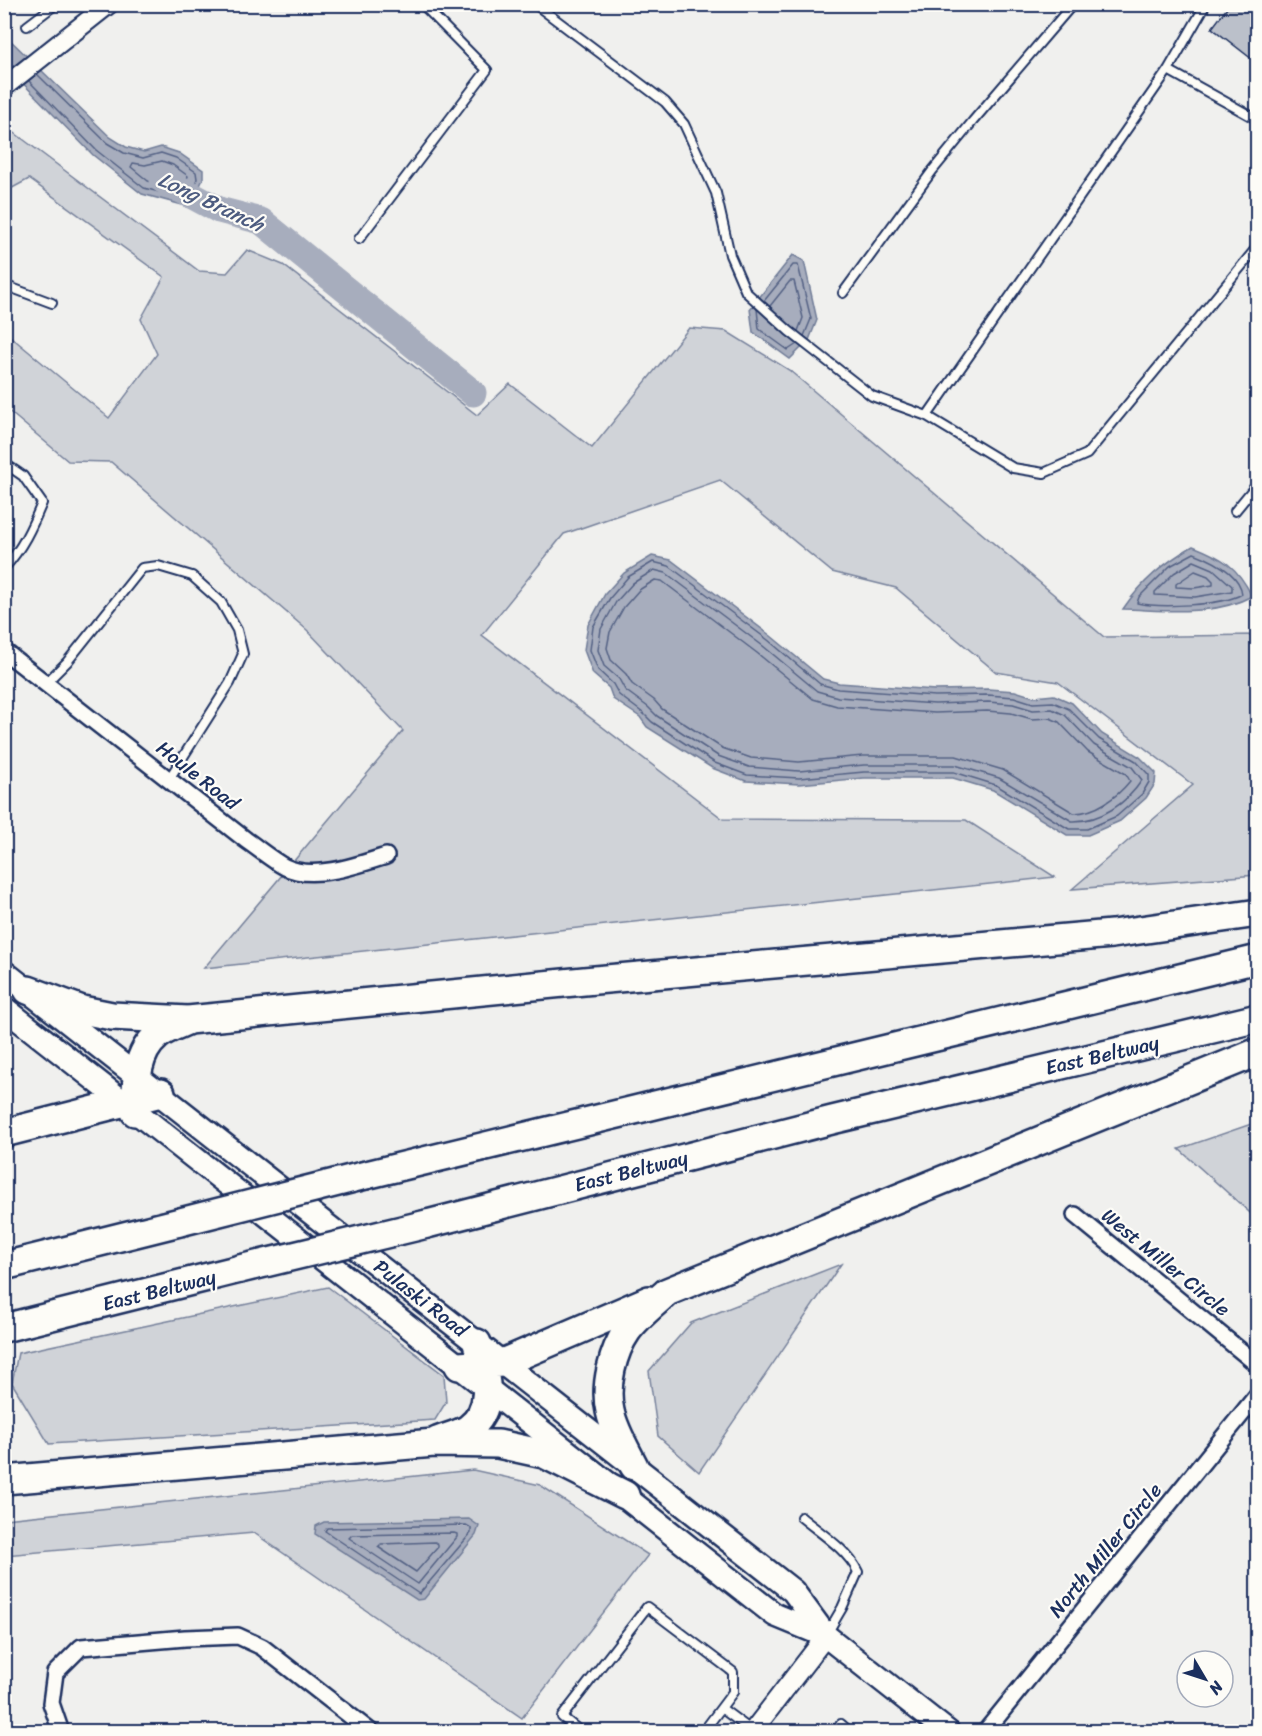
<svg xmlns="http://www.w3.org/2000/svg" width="1262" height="1736" font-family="Sriracha,sans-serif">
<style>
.green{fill:#d0d3d8;stroke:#76819b;stroke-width:1.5}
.water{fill:#a7adbd;stroke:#6f7b97;stroke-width:1.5}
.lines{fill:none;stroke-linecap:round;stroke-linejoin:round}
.shore{stroke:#536184;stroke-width:1.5}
.river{stroke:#a7adbd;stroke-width:27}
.building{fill:#bbc0ca;stroke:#1b2f5e;stroke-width:1.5}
.service-casing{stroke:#1b2f5e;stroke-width:12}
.minor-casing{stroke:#1b2f5e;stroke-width:20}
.tertiary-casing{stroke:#1b2f5e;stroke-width:22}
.primary-casing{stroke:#1b2f5e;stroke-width:27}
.motorway-casing{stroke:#1b2f5e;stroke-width:32}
.service{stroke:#fdfcf7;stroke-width:8}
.minor{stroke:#fdfcf7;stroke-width:15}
.tertiary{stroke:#fdfcf7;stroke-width:18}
.primary{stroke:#fdfcf7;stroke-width:22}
.motorway{stroke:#fdfcf7;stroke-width:27}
.motorway-bridge-casing{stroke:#1b2f5e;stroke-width:32;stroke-linecap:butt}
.motorway-bridge{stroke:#fdfcf7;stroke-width:27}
.labels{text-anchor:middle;stroke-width:4.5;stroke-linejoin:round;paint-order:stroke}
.street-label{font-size:20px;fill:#1b2f5e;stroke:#fdfcf7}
.water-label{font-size:21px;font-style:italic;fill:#4c5b7f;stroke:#fdfcf7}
</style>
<rect width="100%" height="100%" fill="#f0f0ee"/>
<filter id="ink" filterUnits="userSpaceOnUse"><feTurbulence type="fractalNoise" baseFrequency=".0167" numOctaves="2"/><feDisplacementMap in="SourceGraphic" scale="12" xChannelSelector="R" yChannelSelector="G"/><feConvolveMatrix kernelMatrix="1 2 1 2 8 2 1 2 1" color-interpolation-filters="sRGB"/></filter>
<g filter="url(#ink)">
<path class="green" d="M4,125L199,271L227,273L247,250L283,265L477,415L510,384L592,448L689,328L726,331L789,370L1104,637L1257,635V875L1072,889L1193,785L1058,682L996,672L896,588L832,572L720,480L564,534L482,635L723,819L966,820L1055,877L204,968L403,731L307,630L111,462L68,461L5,408V332L109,418L157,354L141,319L164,277L29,179L5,192Z
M1257,1122H1258L1257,1219L1179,1149Z
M841,1264L699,1472L658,1436L649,1371L691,1323Z
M328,1287L444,1375L446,1402L435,1420L49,1444L12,1383L18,1353Z
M473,1470L540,1485L648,1555L522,1718L254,1533L5,1555V1519Z"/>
<path class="water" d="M4,34L110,137L126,147L144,152L161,147L179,153L203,170V179L190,207L142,194L93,155L5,65Z
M793,255L804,261L817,320L809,340L790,359L753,332L750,309Z
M1193,546C1223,558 1237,566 1252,596C1213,617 1166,610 1123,609C1142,581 1164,563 1193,546Z
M652,556L671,560L771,636L823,679L839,683L935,690L988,689L1015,691L1034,697L1054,695L1072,703L1102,734L1140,757L1156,773L1155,784L1146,798L1120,821L1088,835H1067L993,790L953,778H864L799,784L746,781L712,768L647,727L640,717L613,699L609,688L593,674L584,650L588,625L605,594L624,573Z
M469,1519L479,1526L476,1535L424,1599L417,1600L315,1534L316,1526L324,1522Z"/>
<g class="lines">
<path class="shore" d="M29,81L96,150L144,188L185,199L188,198L197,179L196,172L176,158L161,153L143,158L124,153L107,143L37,74
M162,161L173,165L188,176L183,190L148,181L131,167L133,163L145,165Z
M764,301L793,265H798L811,319L804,336
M770,306L790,281H794L803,318L798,331
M757,309L759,329L788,350L797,344
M1194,553C1212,560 1240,573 1242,594C1222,606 1159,608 1137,603L1139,597L1170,566Z
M1194,561L1213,569L1232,586V591L1195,597L1155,595V592L1174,573Z
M653,562L669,566L768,640L820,684L838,689L935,696L988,695L1014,697L1033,703L1053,702L1069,709L1099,739L1136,761L1149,775V782L1142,794L1117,816L1087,829H1069L996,785L954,772H864L799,778L747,775L715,763L652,722L643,713L619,695L613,684L598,670L590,650L593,627L610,598L628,577Z
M654,570L666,573L763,646L817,691L838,697L935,704L988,702L1013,704L1033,710L1052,709L1065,715L1094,745L1132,767L1142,780C1127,803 1100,822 1072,821L999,778L955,765H864L799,771L749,767L718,756L657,716L648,707L625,690L619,679L604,666L598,650L601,629L616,602L633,583Z
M1195,571L1208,576L1213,581V585L1194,588L1176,587V584Z
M655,580L662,581L757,653L813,699L837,706L935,713L987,711L1011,713L1032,719L1050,718L1059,722L1088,752L1126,774L1130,781C1117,797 1096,813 1074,813L1003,770L956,756H863L799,762L751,758L722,748L662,709L654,700L632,684L626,674L611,660L607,648L610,632L624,607L639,590Z
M466,1525L471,1528V1533L419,1594L325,1531L327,1528Z
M454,1533L457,1534V1537L418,1584L349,1538L352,1535Z
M435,1542L438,1544V1547L416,1572L378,1547L381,1544Z"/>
<path class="river" d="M163,180L219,210L261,221L473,393"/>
</g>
<path class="building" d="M1230,4H1257V63L1212,28Z"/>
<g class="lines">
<defs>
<path id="service" d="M535,4L665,102L684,124L716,193L730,255L746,292L789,331L872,396L927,416L1013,468L1044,473L1087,454L1258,246
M27,26L56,4
M1168,70L1258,120
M359,239L487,70L422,4
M4,285L52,303
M843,293L933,170L973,121L1073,4
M927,416L1168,70L1206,4
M4,463L23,476L42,503C32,527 22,549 4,568
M1235,511L1258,483
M46,683L67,662L142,568L158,566L192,576L221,602L237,630L243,654L230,683L169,779
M801,1517C820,1533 847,1549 858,1572L842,1608L828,1632
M581,1732L562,1717L647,1607L733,1672V1692L721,1708L752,1731
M703,1732L721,1708
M834,1732L841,1724L850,1732"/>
<path id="minor" d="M4,651L246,840C259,849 272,860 285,867C313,881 358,865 386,856
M1075,1215L1258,1365
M61,1732L51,1703L55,1673L81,1647L185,1638L238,1636L262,1647L371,1732
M985,1732L1258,1394"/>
<path id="tertiary" d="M4,87L109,4
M752,1732L826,1636"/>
<path id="primary" d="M4,972L793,1591L826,1636
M4,1008L775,1615L826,1636L948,1732"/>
<path id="motorway" d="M28,990L82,1010L112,1016L188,1020L584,981L1112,934L1258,913
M135,1112C136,1086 135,1054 157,1036C165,1029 178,1025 187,1021
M4,1133L161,1093
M366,1175L1258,959
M427,1224L832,1120L1258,1018
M4,1266L180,1222
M4,1328L240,1269
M459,1366L502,1363L649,1300
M437,1441C447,1437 459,1434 468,1429C498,1407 484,1372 477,1343
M634,1466C625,1448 614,1430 610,1411C604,1386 613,1351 627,1331C638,1316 654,1304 667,1292L1258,1052
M4,1480L434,1443L498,1444L544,1454L625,1495"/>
</defs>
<use href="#service" class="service-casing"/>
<use href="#minor" class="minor-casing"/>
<use href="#tertiary" class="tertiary-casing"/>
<use href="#primary" class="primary-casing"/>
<use href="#motorway" class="motorway-casing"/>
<use href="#service" class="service"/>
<use href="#minor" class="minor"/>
<use href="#tertiary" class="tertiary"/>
<use href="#primary" class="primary"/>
<use href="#motorway" class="motorway"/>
<defs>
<path id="motorway-bridge" d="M180,1222L366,1175
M240,1269L427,1224"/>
</defs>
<use href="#motorway-bridge" class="motorway-bridge-casing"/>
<use href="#motorway-bridge" class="motorway-bridge"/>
</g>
</g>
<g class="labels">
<g class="street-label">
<text transform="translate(198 775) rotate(38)" y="7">Houle Road</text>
<text transform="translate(1102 1055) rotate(-13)" y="7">East Beltway</text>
<text transform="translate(631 1171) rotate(-14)" y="7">East Beltway</text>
<text transform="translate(1166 1262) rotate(39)" y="7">West Miller Circle</text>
<text transform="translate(159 1290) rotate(-14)" y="7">East Beltway</text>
<text transform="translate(421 1298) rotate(38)" y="7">Pulaski Road</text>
<text transform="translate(1105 1550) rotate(-51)" y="7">North Miller Circle</text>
</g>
<g class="water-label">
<text transform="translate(211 202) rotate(25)" y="7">Long Branch</text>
</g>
</g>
<rect width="1262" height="1736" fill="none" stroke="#fdfcf7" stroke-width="24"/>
<rect x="12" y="12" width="1238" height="1712" fill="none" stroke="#1b2f5e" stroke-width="2" filter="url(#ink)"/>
<g transform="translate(1205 1679) rotate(129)"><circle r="28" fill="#fdfcf7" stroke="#a3aaba" stroke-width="1.5"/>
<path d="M0-4.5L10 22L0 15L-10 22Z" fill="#1b2f5e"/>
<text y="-9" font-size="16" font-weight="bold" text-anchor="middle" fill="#1b2f5e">N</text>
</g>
</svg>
